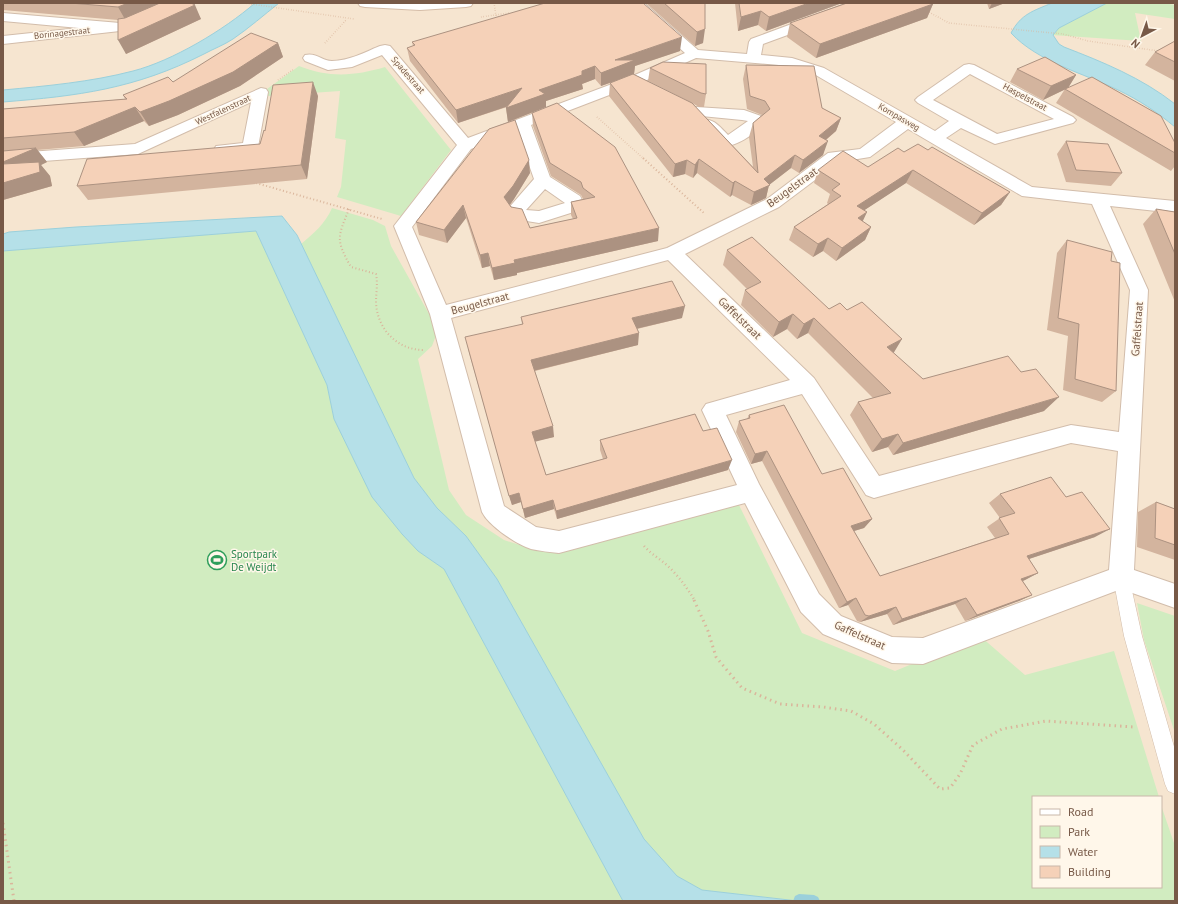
<svg xmlns="http://www.w3.org/2000/svg" width="1178" height="904" font-family="'PT Sans',sans-serif">
<style>
.residential{fill:#f6e5d0;fill-rule:evenodd}
.green{fill:#d1ecc0}
.water{fill:#b5e0e8;stroke:#9bd0db}
.lines{fill:none;stroke-linecap:round;stroke-linejoin:round}
.stream{fill:#9bd0db;fill-rule:evenodd}
.lane-casing{stroke:#d2bdab;stroke-width:1}
.street-casing{stroke:#d2bdab;stroke-width:2}
.secondary-casing{stroke:#d5bda8;stroke-width:2}
.path-far3{stroke:#dab59b;stroke-width:1.5;stroke-dasharray:0.5 2;stroke-linecap:butt}
.path-far2{stroke:#dab59b;stroke-width:2;stroke-dasharray:1 2.5;stroke-linecap:butt}
.path-far1{stroke:#dab59b;stroke-width:2.5;stroke-dasharray:1 3;stroke-linecap:butt}
.path{stroke:#dab59b;stroke-width:3;stroke-dasharray:1.5 4;stroke-linecap:butt}
.lane{fill:#fff;fill-rule:evenodd}
.street{fill:#fff;fill-rule:evenodd}
.secondary{fill:#fff;fill-rule:evenodd}
.wall{fill:#d3b49e}
.shaded-wall{fill:#ac9281}
.building{fill:#f5d1b8;stroke:#ac9281}
.labels{text-anchor:middle;stroke-width:3;stroke-linejoin:round;paint-order:stroke}
.far-street-label{font-size:9px;fill:#775947;stroke:#fff7ea}
.street-label{font-size:11px;fill:#775947;stroke:#fff7ea}
.leisure-label{font-size:11px;fill:#27864d;stroke:#fff7ea;text-anchor:start}
</style>
<rect width="100%" height="100%" fill="#fef4e2"/>
<path class="residential" d="M3,3H1175V901H3ZM1033,797H1161V887H1033Z"/>
<path class="green" d="M1107,3H1164L1175,5V19L1135,13L1141,41L1052,35L1059,28Z
M299,66C329,78 355,76 385,67L451,150L401,216L337,197L341,187L346,140L335,138L340,91L268,96L267,89Z
M332,208L373,220L385,226L391,246L438,330L432,346L418,359L449,490L466,515L504,540L539,551L557,550L736,499L802,633L895,671L980,636L1025,675L1114,651L1159,797H1033V887H1161V805L1175,846V901H798L702,890L677,876L644,839L497,579L466,536L437,508L414,478L301,244C314,233 325,224 332,208Z
M256,231L327,385L334,419L372,496L402,534L418,551L444,569L623,901H3V251Z
M1137,603L1175,616V733L1144,640Z"/>
<path class="water" d="M255,3H279C264,15 249,28 233,39C224,45 213,49 204,54C135,89 78,96 3,102V90C46,86 91,82 133,71C172,61 224,30 255,3Z
M1052,3H1107L1059,28L1053,35L1059,44L1064,47C1103,62 1142,78 1175,104V127C1157,112 1139,100 1118,90C1083,73 1038,62 1011,33C1021,14 1033,11 1052,3Z
M282,216L297,235L414,478L437,508L466,536L497,579L644,839L677,876L702,890L798,901H623L444,569L418,551L402,534L372,497L334,419L327,385L256,231L3,251V234L9,232L76,227Z"/>
<g class="lines">
<path class="stream" d="M799,894L814,895L818,897L820,901H793L795,896Z"/>
<defs>
<path id="lane" d="M1121,569L1127,571L1129,577L1142,636L1175,750V794L1168,791L1165,784L1124,636L1113,577L1115,571Z"/>
<path id="street" d="M629,3H644L698,50L747,54L749,42L751,39L843,5L846,3H860L853,11L763,44L761,55L792,58L824,68L935,131L949,121L918,103L915,100L918,97L964,65L969,64L974,65L1073,117L1076,120L1073,123L995,144L961,128L946,138L1032,187L1175,201V213L1110,206L1148,290L1134,570L1175,584V608L1121,589L923,664L892,663L823,634L801,612L745,503L559,553C550,552 540,551 531,549C516,544 489,526 482,512L430,314L394,226L457,145L382,55L352,67L328,70L305,61L303,58L305,55C316,52 322,61 332,61C349,61 365,52 380,46L385,45L390,46L468,138L628,78L685,53ZM696,58L790,66L814,74L896,122L860,149L828,153L767,199L667,248L446,305L412,227L471,149L517,131L534,179L507,210L514,219L539,223L580,210C583,205 583,201 580,196L550,177L531,125L638,84ZM970,74L1054,119L997,134L933,100ZM908,129L1022,196L1092,204L1130,290L1119,432L1071,425L879,476L814,378L685,254L779,207L839,162L870,157ZM545,189L565,203L539,211L526,210ZM668,260L790,380L706,404L702,410L737,485L559,531L536,527L504,506L451,318ZM802,394L866,495L874,498L1071,443L1118,451L1109,570L923,638L892,637L841,616L819,594L759,484L726,415Z
M3,13L120,23L125,24L127,27L125,30L120,31L3,44V36L79,28L3,21Z
M261,88L266,89L268,92L258,147L256,151L222,155L216,154L214,150L216,146L243,143L251,102L138,154L3,164V154L135,144Z
M696,107L744,110L761,116L765,122C758,132 731,152 719,144C712,140 706,132 701,126L698,123L701,120C713,117 720,127 728,135L748,121L742,120L691,115L688,112L691,109Z"/>
<path id="secondary" d="M358,3H473L471,6L466,7L420,10L365,7L360,6Z"/>
</defs>
<use href="#lane" class="lane-casing"/>
<use href="#street" class="street-casing"/>
<use href="#secondary" class="secondary-casing"/>
<path class="path-far3" d="M244,3L354,19
M494,3L496,16
M927,11L949,23L1063,34L1088,41L1159,51
M481,17L509,13
M325,43L347,19
M278,80L294,69
M597,117L644,159"/>
<path class="path-far2" d="M643,158L705,214
M256,183L382,219
M349,209C338,237 335,239 351,267L376,274C378,284 376,293 376,302C377,329 397,350 424,350"/>
<path class="path-far1" d="M644,546C652,555 662,560 670,568C680,578 688,589 695,601"/>
<path class="path" d="M694,600L708,631L716,657L742,688L780,704L823,707L851,711L874,724L903,750L940,789L950,788L960,774L973,745L1002,729L1046,721L1134,727
M3,823L14,901"/>
<use href="#lane" class="lane"/>
<use href="#street" class="street"/>
<use href="#secondary" class="secondary"/>
</g>
<path class="wall" d="M3,3H191L201,19L126,54L118,20L3,10Z
M646,3H705L703,43L695,46Z
M735,3H842L766,31L758,25L738,31Z
M987,3H1005L989,9Z
M933,4L927,18L816,58L787,37L790,23Z
M1175,41V81L1145,65L1155,52Z
M412,42L680,51L635,66L634,74H633L690,102L648,81L650,68L706,94L704,107H699L692,103L753,167L749,137L753,123L762,115L747,109L743,79L746,65L822,108L841,118L836,131L826,140L823,155L799,173L791,168L769,185L766,198L751,205L732,195L730,197L697,173L693,178L685,174L673,177L609,96L610,83L601,86L595,79L582,84L583,89L546,101V107L508,122L506,108L507,107L458,123L410,61L407,48L413,46Z
M278,43L283,57L240,86L178,115L149,126L144,121L84,146L37,150L47,162L41,165L50,176L52,186L3,200V109L125,99L123,95L173,82Z
M1017,69L1076,75L1068,88L1043,100L1010,82Z
M1065,89L1175,143V166L1171,171L1056,103Z
M318,96L307,179L88,200L77,186L260,144L265,131Z
M532,113L658,241L517,273V275L494,280L490,266L482,268L466,218L447,243L419,235L416,222L530,173L514,199L510,205L530,228L573,219L571,215V202L583,199L581,195L551,176L533,126Z
M1066,141L1122,173L1111,186L1066,182L1057,154Z
M928,150L1010,192L1001,205L974,225L906,183L864,210L867,212L862,221L871,227L865,240L836,261L823,251L813,257L789,240L794,227L828,204L827,203L830,194L814,183L818,170L868,167L904,152Z
M1156,209L1175,212V302L1143,224Z
M1067,240L1111,261L1116,391L1102,402L1063,390L1068,336L1047,330L1057,253Z
M727,250L829,309L893,353L923,379L1044,411L893,455L888,447L872,452L850,415L858,402L873,398L808,333L797,339L787,329L773,337L741,305L745,290L747,289L723,265Z
M521,317L682,318L637,329L638,345L535,371L554,437L535,441L546,475L603,459L600,450V440L703,431L728,470L557,519L554,509L525,518L521,502L512,505L468,349L522,324Z
M749,415L822,474L872,519L864,528L854,531L880,576L995,538L987,527L1000,518L989,503L1000,494L1095,537L1029,559L1038,573L1023,581L1032,595L1019,601L965,621L955,604L893,625L887,614L860,622L857,621L848,605L839,608L762,461L751,464L736,432L739,421L747,419Z
M1156,502L1175,509V560L1137,547L1138,512Z"/>
<path class="shaded-wall" d="M128,3H169L126,21L118,7Z
M809,3H842L766,31L769,17Z
M992,3H1005L989,9Z
M933,4L927,18L816,58L820,44Z
M195,5L201,19L126,54L118,40Z
M761,11L758,25L738,31L741,17Z
M705,29L703,43L695,46L697,32Z
M682,37L680,51L635,66L634,74L601,86V73L615,60Z
M278,43L283,57L240,86L178,115L149,126L140,112Z
M595,66V79L582,84L583,89L546,101V107L508,122L506,108L539,90L582,71Z
M1076,75L1068,88L1043,100L1051,86Z
M313,82L318,96L307,179L301,165Z
M522,88L523,101L458,123L456,110Z
M135,107L144,121L84,146L74,132Z
M841,118L836,131L815,149L819,136Z
M828,141L823,155L799,173L803,160Z
M36,148L47,162L41,165L50,176L52,186L3,200V162Z
M795,155L791,168L769,185L766,198L751,205L754,192L764,179Z
M699,159L697,173L693,178L695,165Z
M529,160L530,173L514,199L506,210L504,197Z
M687,160L685,174L673,177L675,164Z
M913,170L906,183L851,219L857,206Z
M735,181L732,195L730,197L733,183Z
M1010,192L1001,205L974,225L982,213Z
M463,205L466,218L447,243L444,230Z
M867,212L861,225L858,218Z
M871,227L865,240L836,261L842,248Z
M659,228L658,241L517,273V275L494,280L492,268L514,260Z
M828,238L823,251L813,257L818,244Z
M488,253L490,266L482,268L480,255Z
M685,306L682,318L631,330L632,318Z
M793,314L787,329L773,337L779,322Z
M814,318L808,333L797,339L804,324Z
M639,333L638,345L533,371L531,360Z
M902,339L893,354L887,347Z
M1059,397L1044,411L893,455L903,443Z
M553,426L554,437L534,442L532,432Z
M898,434L888,447L872,452L882,439Z
M767,451L762,461L751,464L755,454Z
M732,460L728,470L557,519L556,511Z
M519,493L521,502L512,505L509,496Z
M553,500L554,509L525,518L523,509Z
M872,519L864,528L844,534L851,526Z
M1110,529L1095,537L1014,564L1027,556Z
M1038,573L1025,580L1009,586L1021,579Z
M1032,595L1019,601L965,621L977,615Z
M856,598L848,605L839,608L847,602Z
M966,598L955,604L893,625L902,619Z
M896,607L887,614L860,622L869,616Z"/>
<path class="building" d="M70,3H128L118,7Z
M160,3H191L195,5L118,40V19L125,18Z
M545,3H643L682,37L615,60H635L601,73L595,66L582,71V75L539,90L545,94L506,108L522,88L456,110L407,48L415,45L412,42Z
M664,3H705V29L697,32Z
M739,3H809L769,17L761,11L741,17Z
M847,3H930L933,4L820,44L790,23Z
M251,33L278,43L233,72L169,101L140,112L135,107L74,132L3,138V109L127,99L123,95L168,77L173,82Z
M1175,41V62L1155,52Z
M1045,57L1076,75L1051,86L1017,69Z
M663,62L706,64V94L701,93L650,68Z
M746,65L814,66L822,108L841,118L819,136L828,141L803,160L795,155L764,179L770,185L754,192L735,181L733,183L699,159L695,165L687,160L675,164L610,83L633,74L692,103L758,173L753,123L770,109L765,101L750,96Z
M1092,77L1161,116L1175,143V153L1065,89Z
M313,82L301,165L77,186L87,159L260,144L264,130L265,131L273,85Z
M557,103L615,147L659,228L514,260L515,263L492,268L488,253L480,255L463,205L444,230L416,222L489,129L515,120L529,160L513,186L504,197L511,207L522,209L530,228L577,218L571,202L595,197L583,188L581,182L550,163L532,113Z
M1066,141L1108,144L1122,173L1076,170Z
M918,144L928,150L932,147L1010,192L982,213L913,170L857,206L867,212L858,218L871,227L842,248L828,238L818,244L794,227L841,196L832,190L840,184L818,170L843,151L868,167L898,148L904,152Z
M36,148L3,162V151Z
M39,162L40,172L3,183V164Z
M1156,209L1175,212V254Z
M752,237L829,309L840,303L847,310L862,302L902,339L887,347L923,379L1008,356L1021,372L1036,369L1059,397L903,443L898,434L882,439L858,402L891,393L814,318L804,324L793,314L779,322L745,290L761,282L727,250Z
M1067,240L1112,252L1111,261L1120,263L1116,391L1075,379L1079,324L1058,318Z
M672,281L685,306L632,318L639,333L531,360L553,426L532,432L546,475L607,458L600,440L695,414L703,431L717,428L732,460L556,511L553,500L523,509L519,493L509,496L465,337L523,324L521,317Z
M784,405L822,474L843,468L872,519L851,526L880,576L1009,534L999,518L1015,513L1000,494L1051,477L1066,497L1082,492L1110,529L1027,556L1038,573L1021,579L1032,595L977,615L966,598L902,619L896,607L869,616L865,615L856,598L847,602L767,451L755,454L739,421L750,418L749,415Z
M1156,502L1175,509V545L1155,538Z"/>
<defs>
<symbol id="stadium-ring" viewBox="-11 -11 22 22"><circle r="9.5" fill="#fff7ea" stroke="#2e9e5b" stroke-width="1.5"/><path d="M0-5a6.5 5 0 1 0 0 10a6.5 5 0 1 0 0-10ZM-3.5-1.8h7v3.6h-7Z" fill="#2e9e5b"/></symbol>
</defs>
<g fill-rule="evenodd">
<use href="#stadium-ring" x="206" y="549" width="22" height="22"/>
</g>
<g class="labels">
<g class="far-street-label">
<text transform="translate(62 33) rotate(-6)" y="3">Borinagestraat</text>
<text transform="translate(408 75) rotate(49)" y="3">Spadestraat</text>
<text transform="translate(1025 97) rotate(28)" y="3">Haspelstraat</text>
<text transform="translate(223 110) rotate(-25)" y="3">Westfalenstraat</text>
<text transform="translate(899 117) rotate(30)" y="3">Kompasweg</text>
</g>
<g class="street-label">
<text transform="translate(792 187) rotate(-36)" y="4">Beugelstraat</text>
<text transform="translate(480 303) rotate(-15)" y="4">Beugelstraat</text>
<text transform="translate(740 318) rotate(44)" y="4">Gaffelstraat</text>
<text transform="translate(1137 329) rotate(-86)" y="4">Gaffelstraat</text>
<text transform="translate(860 635) rotate(24)" y="4">Gaffelstraat</text>
</g>
<g class="leisure-label">
<text x="231" y="558">Sportpark<tspan x="231" dy="13">De Weijdt</tspan></text>
</g>
</g>
<rect width="1178" height="904" fill="none" stroke="#775947" stroke-width="8"/>
<rect x="1032" y="796" width="130" height="92" fill="#fff7ea" stroke="#c9b8a9"/>
<rect x="1040" y="809" width="20" height="6" fill="#ffffff" stroke="#c9b8a9"/>
<text x="1068" y="816" font-size="12" fill="#775947">Road</text>
<rect x="1040" y="826" width="20" height="12" fill="#d1ecc0" stroke="#c9b8a9"/>
<text x="1068" y="836" font-size="12" fill="#775947">Park</text>
<rect x="1040" y="846" width="20" height="12" fill="#b5e0e8" stroke="#c9b8a9"/>
<text x="1068" y="856" font-size="12" fill="#775947">Water</text>
<rect x="1040" y="866" width="20" height="12" fill="#f5d1b8" stroke="#c9b8a9"/>
<text x="1068" y="876" font-size="12" fill="#775947">Building</text>
<g transform="translate(1142 36) rotate(221)" stroke="#fff7ea" stroke-width="3" paint-order="stroke">
<path d="M0-3L7 15L0 10L-7 15Z" fill="#775947"/>
<text y="-6" font-size="11" font-weight="bold" text-anchor="middle" fill="#775947">N</text>
</g>
</svg>
